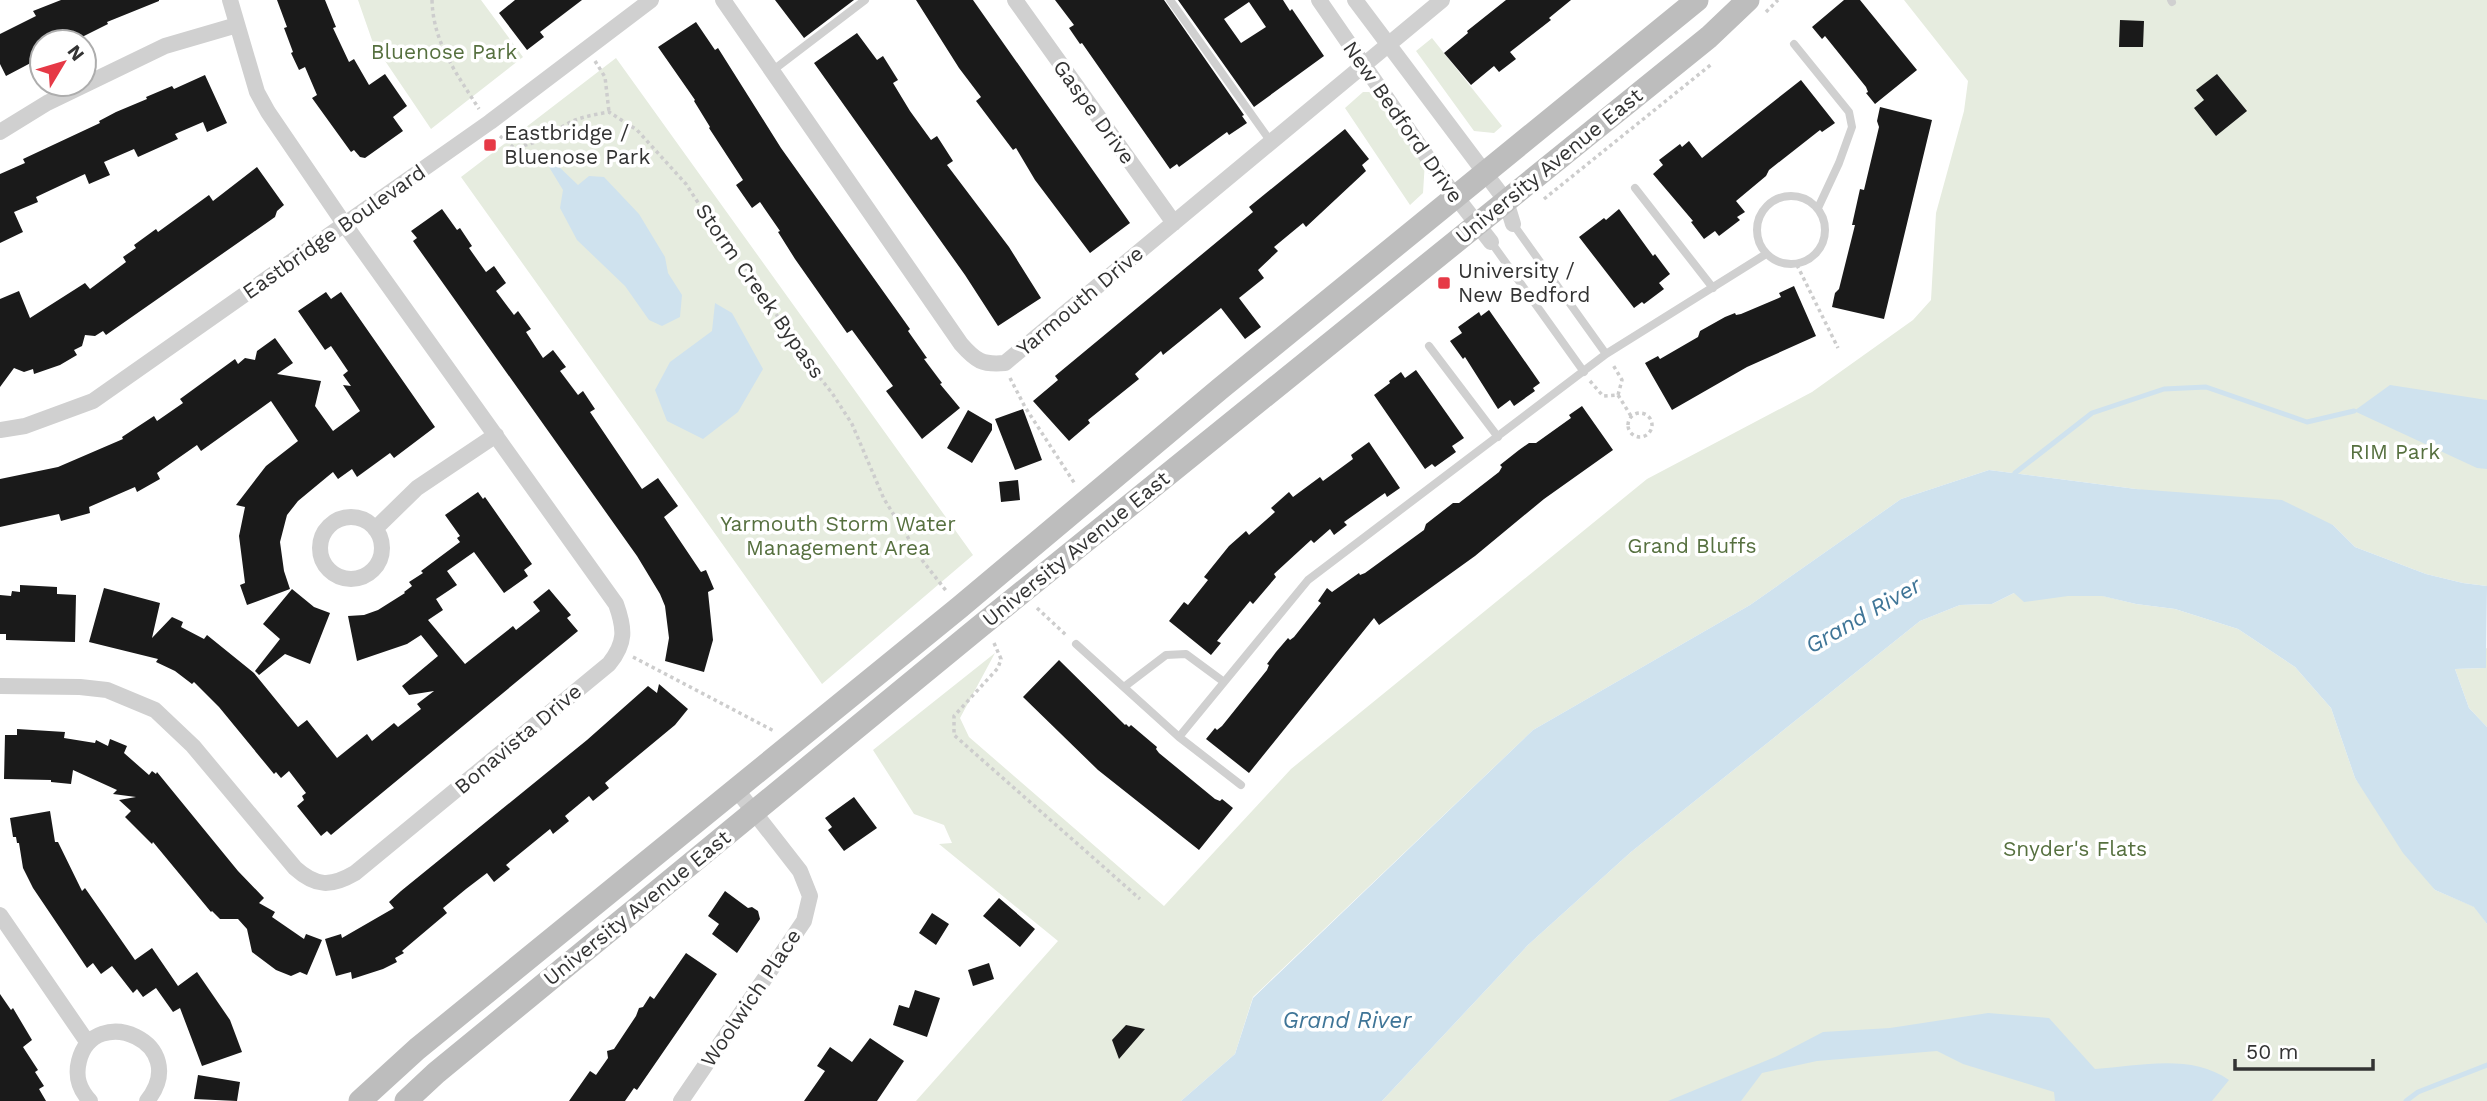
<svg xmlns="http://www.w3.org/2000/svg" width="2487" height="1101" font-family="'Work Sans',sans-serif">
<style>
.green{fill:#e6ecdf}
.water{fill:#cfe2ee}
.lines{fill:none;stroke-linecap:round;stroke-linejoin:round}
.stream{stroke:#cfe2ee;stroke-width:5}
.building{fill:#1a1a1a;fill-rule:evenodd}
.path{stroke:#cdcdcd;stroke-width:3.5;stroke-dasharray:3.5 3.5;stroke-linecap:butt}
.lane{stroke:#d0d0d0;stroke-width:8}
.street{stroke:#d0d0d0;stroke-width:16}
.secondary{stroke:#bdbdbd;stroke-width:23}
.poi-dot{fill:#e63946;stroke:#fff;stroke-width:2.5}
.labels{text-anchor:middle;stroke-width:7;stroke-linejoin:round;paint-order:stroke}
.park-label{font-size:21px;fill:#56703f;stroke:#fff}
.street-label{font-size:21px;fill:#333;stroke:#fff}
.poi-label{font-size:21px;fill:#333;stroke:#fff;text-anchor:start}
.water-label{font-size:23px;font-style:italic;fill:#3f7597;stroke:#fff}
</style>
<rect width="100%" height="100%" fill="#fff"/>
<path class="green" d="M358,0H481L523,57L431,129L373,43Z
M1904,0H2487V586L2463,583L2426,574L2355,547L2333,525L2136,489L1989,470L1901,499L1750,605L1533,730L1253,997L1235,1054L1181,1101H916L1058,941L939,844L952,843L944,825L914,814L873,750L995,653L960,718L969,737L1164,906L1291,769L1647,479L1812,392L1913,320L1931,300L1936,213L1964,111L1968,81Z
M1432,38L1502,126L1494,133L1474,131L1416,51Z
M616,58L973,555L822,684L461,177Z
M1363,92H1375L1425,161L1423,193L1410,205L1345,108Z
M2014,593L2103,596L2136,604L2175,609L2238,629L2295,667L2331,708L2355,778L2435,890L2475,907L2487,924V1101H1382L1528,945L1631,852L1920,621L1960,605L1992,604Z
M2487,648V727L2469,708L2455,669L2486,668L2485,649Z"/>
<path class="water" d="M555,163L578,185L589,176L604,177L639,214L665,257L668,273L682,295L680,317L662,326L649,320L625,286L577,240L560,208L563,190L549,167Z
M715,303L732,313L763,369L738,412L703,439L667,421L655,390L670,362L712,331Z
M2390,385L2487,400V469L2477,468L2354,411Z
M1989,470L2136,489L2282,500L2333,525L2355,547L2426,574L2463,583L2487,586L2486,668L2455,669L2469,708L2487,727V924L2474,907L2435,890L2403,853L2355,778L2331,708L2295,667L2238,629L2175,609L2136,604L2102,596H2068L2024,602L2014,593L1992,604L1960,605L1920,621L1631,852L1528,945L1382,1101H1181L1235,1054L1253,998L1533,730L1750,605L1901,499Z
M1988,1013L2049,1018L2095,1069C2139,1066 2191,1053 2229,1080L2212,1101H2055L2054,1092L1963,1064L1937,1051L1817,1061L1762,1073L1741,1101H1668L1775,1057L1823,1032L1890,1028Z"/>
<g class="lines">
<path class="stream" d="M2015,473L2092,413L2164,389L2206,387L2307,422L2354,411
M2406,1101L2418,1092L2487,1065"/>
</g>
<path class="building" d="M61,0H159V1L107,22L108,24L82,37L81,34L65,42H42V57L6,76L0,64V34L36,16L33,11Z
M277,0H325L336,27L333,28L349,62L354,59L369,85L385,74L407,106L393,117L403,131L365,158L360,157L354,150L351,152L312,98L317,95L305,67L299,70L291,53L293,52L284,28L287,27Z
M515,0H582L540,32L544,37L527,50L499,13Z
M775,0H854L804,38Z
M916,0H973L1130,223L1090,253L1035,180L1016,148L1013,150L976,101L981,97L959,68Z
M1055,0H1164L1244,115L1242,116L1247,123L1229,135L1227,132L1179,167L1177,164L1170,169L1082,43L1080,44L1069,28L1074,25Z
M1178,0H1283L1290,11L1292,9L1324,56L1254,107ZM1249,2L1266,27L1241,43L1224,19Z
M1506,0H1571L1549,18L1551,20L1510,52L1516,59L1499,72L1494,66L1471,85L1444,53L1468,33L1467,31Z
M1844,0H1860L1917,70L1875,104L1866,93L1868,92L1866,87L1825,36L1822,39L1812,27Z
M2120,20L2144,21L2143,47H2119Z
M696,22L715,50L718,48L781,148L910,329L908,331L927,358L924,359L942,383L940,384L960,408L922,439L886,391L893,386L852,330L847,333L795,259L778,232L780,231L760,202L752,208L736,185L743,180L709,128L710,127L694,101L695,100L658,47Z
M857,33L877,60L883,56L898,80L893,83L910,111L931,140L937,136L953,161L947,165L1009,247L1041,298L998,326L965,275L814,63Z
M2217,74L2247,111L2216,136L2194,108L2204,100L2196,90Z
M205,75L227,123L207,132L203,122L175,134L178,139L138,157L134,149L104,162L110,175L89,184L85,174L36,197L38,202L14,212L23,232L0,243V174L25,163L23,159L100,123L99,121L116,112L147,99L146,97L172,86L174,89Z
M1801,80L1835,123L1822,132L1820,130L1769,170L1766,176L1736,201L1745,212L1737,217L1740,220L1719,236L1715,231L1704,239L1691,222L1693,221L1653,174L1663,165L1659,160L1680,144L1682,147L1689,141L1702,158Z
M1880,107L1932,120L1884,319L1832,307L1835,293L1839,289L1855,225H1852L1860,189L1864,190L1879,127L1877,121Z
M1345,129L1369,159L1362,165L1366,171L1306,227L1303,223L1274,247L1278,251L1258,270L1264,278L1239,298L1261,327L1245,339L1221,308L1163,355L1161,351L1135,374L1139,379L1088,420L1090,423L1069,441L1033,401L1058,380L1055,376L1253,212L1249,207Z
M257,167L284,205L277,211L275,217L106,335L103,331L95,336L85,335L82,346L74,350L77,355L60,365L34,374L33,369L24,372L14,368L0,387V299L19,291L30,318L85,283L90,289L126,262L123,257L136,248L134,245L156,229L158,232L209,195L213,201Z
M442,209L457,230L460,228L472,246L469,248L486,272L494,266L506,283L496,291L514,315L518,311L531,329L526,332L543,358L553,350L566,367L560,371L578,395L583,391L595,409L590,412L642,489L658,478L678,506L664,517L701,572L706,570L714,589L708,592L713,640L704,672L665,661L669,638L665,606L660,594L637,556L413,241L417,238L411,231Z
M1619,209L1653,256L1655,254L1670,274L1659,283L1664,289L1644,304L1642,302L1634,308L1579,237L1604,218L1606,220Z
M1794,286L1816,336L1747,367L1672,410L1645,363L1658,356L1660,359L1698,337L1700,331L1725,317L1735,313L1736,315L1741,314L1781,297L1779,293Z
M326,292L331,299L341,292L435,427L394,458L390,453L357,477L352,469L338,479L333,472L298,501L287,515L280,542L284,571L290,589L247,605L240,585L245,583L239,536L245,507L236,505L266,466L298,441L271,401L201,451L197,445L157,473L160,479L137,492L135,487L89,507L90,513L61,521L59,514L0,527V479L58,467L123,439L122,437L154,416L157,421L183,403L180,399L235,359L238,364L245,358L255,360L257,351L275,338L293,363L277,374L321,381L315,406L333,431L360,411L343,385L351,386L343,375L348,371L331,346L325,350L298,311Z
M1489,310L1540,383L1533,388L1535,391L1514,406L1510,400L1498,409L1465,357L1463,359L1450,341L1462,333L1458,327L1479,312L1481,316Z
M1416,370L1464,438L1452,446L1456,452L1435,467L1432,464L1425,469L1374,395L1390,383L1389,381L1401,372L1405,378Z
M1582,406L1613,450L1544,499L1475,556L1379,625L1374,618L1249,773L1206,739L1215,728L1217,730L1222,726L1267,670L1269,665L1267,664L1276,652L1288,638L1290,640L1294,637L1321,603L1318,601L1327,588L1332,592L1359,573L1360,575L1365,573L1424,530L1426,524L1453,503H1459L1499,472L1502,467L1500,465L1519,450L1529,443H1536L1571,418L1569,415Z
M1023,409L1042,460L1015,470L995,419Z
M968,410L992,424V430L972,463L947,448Z
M1369,442L1400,488L1387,497L1385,493L1344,522L1347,525L1334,535L1330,529L1314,543L1311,540L1274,574L1276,577L1253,604L1250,601L1217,641L1221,643L1211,655L1169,621L1184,602L1188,605L1208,580L1204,577L1229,546L1246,531L1249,535L1275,512L1271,508L1289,492L1293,497L1320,477L1323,481L1353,459L1351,455Z
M1018,480L1020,500L1001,502L999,482Z
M478,492L483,499L485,497L532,564L524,570L528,576L504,593L474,552L447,571L457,585L436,599L443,610L428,620L465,664L513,626L516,630L540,611L533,602L549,589L571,615L567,618L578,631L331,835L327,831L321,836L297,806L304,800L302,796L306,793L289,771L281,778L276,772L274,774L219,707L194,682L192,684L175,671L156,662L158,659L89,642L104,588L160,603L152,638L172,617L183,622L181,627L204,639L207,635L254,673L298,727L307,720L337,758L367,734L372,741L394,723L398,727L421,709L417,704L434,691L409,695L402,686L438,656L421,635L407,644L357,661L348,616L364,615L378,610L405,593L404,592L412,586L409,582L423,573L421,571L460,542L457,538L460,536L445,515Z
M20,585L57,587V594L76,595L75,642L6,640V634H0V595L11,596L12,591L20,592Z
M292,589L314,607L330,613L310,664L285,654L259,675L255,671L280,639L263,624Z
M1059,660L1125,725L1126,724L1129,727L1131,725L1157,747L1156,749L1159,753L1215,799L1220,801L1222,799L1233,808L1199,850L1098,770L1023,697Z
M659,684L688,709L675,725L605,783L609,788L593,801L589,796L565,816L569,821L553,834L550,829L506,865L510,869L494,882L487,873L466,889L443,908L447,913L402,951L404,953L395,958L397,962L383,969L352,979L351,972L336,976L325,939L341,934L342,938L394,908L389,902L401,891L587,740L648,686L657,693Z
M17,729L65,732L64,738L95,743L96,740L108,746L110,739L127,746L124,753L149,775L152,771L156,774L157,772L238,871L264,898L259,903L275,912L272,917L304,939L306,934L322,940L307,975L300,972L291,976L276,970L252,952L247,929L238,919H220L212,911L211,912L153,842L152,844L125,817L131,811L119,800L136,797L113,794L117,790L73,770L71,784L51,782V780L4,779L5,735H17Z
M854,797L877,828L844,851L828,830L832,827L825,818Z
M50,811L55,842H58L82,891L85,888L135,960L152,948L178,986L197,972L230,1020L242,1052L202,1066L180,1008L173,1012L156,988L143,997L137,989L133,993L112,966L101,974L93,963L87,968L33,888L23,868L19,843H17L16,837H13L10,818Z
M725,891L748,908L752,907L758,911L760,919L737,953L712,934L719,924L708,916Z
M999,898L1035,929L1020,947L983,916Z
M932,913L949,924L936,945L919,933Z
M686,953L717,974L637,1090L634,1088L625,1101H569L590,1071L596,1075L608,1058L607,1051L614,1049L636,1016L639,1008L643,1007L650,996L654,999Z
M989,963L994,979L973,986L968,970Z
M915,990L940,998L927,1037L893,1025L899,1005L909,1008Z
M0,994L11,1010L13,1008L32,1040L23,1047L38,1070L35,1072L44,1086L39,1089L46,1101H0Z
M1126,1025L1145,1029L1119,1059L1112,1040Z
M870,1038L904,1061L877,1101H804L825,1071L817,1066L830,1047L852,1062Z
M198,1075L240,1082L237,1101L194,1099Z"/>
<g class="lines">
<path class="path" d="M432,0C433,43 457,74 479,109
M1766,12L1778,0
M595,61L605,77L609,112
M500,136L513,147C538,146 553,130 575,120C586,116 598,114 609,112L637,130L686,184L717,232L754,278L800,353L832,393L852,424L884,499L922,560L947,592
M1544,199L1713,63
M1797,265L1838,348
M1010,378L1025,407L1075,484
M1590,381L1603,396L1618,395L1622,380L1613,365
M1618,395L1631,416
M1628 425a12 12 0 1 1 24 0a12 12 0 1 1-24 0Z
M1037,608L1066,635
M994,643L1001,659L998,668L954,716V735L1140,899
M633,657L774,731"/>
<path class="lane" d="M1170,0L1271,142
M2171,0L2172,2
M1794,44L1849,112L1852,127L1839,163L1818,208
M772,71L865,0
M1635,188L1713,288
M1757 230a34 34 0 1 1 68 0a34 34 0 1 1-68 0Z
M1513,224L1606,354
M1491,242L1584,372
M1429,346L1498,437
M1076,644L1179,737L1241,785
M1124,687L1166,655L1186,654L1224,682
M1179,737L1308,580L1606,354L1766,254"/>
<path class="street" d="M723,0L961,344C976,361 982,365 1005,363L1442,0
M1015,0L1174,223
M1319,0L1443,180L1491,242
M1355,0L1506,201L1513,224
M0,132L47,103L165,46L237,25
M0,430L25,426L93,401L490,122L651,0
M320 548a31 31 0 1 1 62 0a31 31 0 1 1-62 0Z
M375,529L417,488L496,435
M0,686L80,687L107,690L155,710L193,746L295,868C316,887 331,887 355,873L609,664C626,643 625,629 616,604L345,225L268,112L257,92L230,0
M0,915L88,1043
M90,1101C79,1089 75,1077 79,1061C94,1001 193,1043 147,1101
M681,1101L804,921L810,896L800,871L736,789"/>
<path class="secondary" d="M360,1101L417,1049L960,607L1221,388L1697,0
M406,1101L436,1073L978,628L1709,37L1748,0"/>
</g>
<g class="poi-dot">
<rect x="483" y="138" width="14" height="14" rx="3.5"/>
<rect x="1437" y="276" width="14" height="14" rx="3.5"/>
</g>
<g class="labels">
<g class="park-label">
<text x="444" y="59">Bluenose Park</text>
<text x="2395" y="459">RIM Park</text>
<text x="838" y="531">Yarmouth Storm Water<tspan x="838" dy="24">Management Area</tspan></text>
<text x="1692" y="553">Grand Bluffs</text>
<text x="2075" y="856">Snyder's Flats</text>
</g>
<g class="street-label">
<text transform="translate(1094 112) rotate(54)" y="7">Gaspe Drive</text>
<text transform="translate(1403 122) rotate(55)" y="7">New Bedford Drive</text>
<text transform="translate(1549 166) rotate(-39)" y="7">University Avenue East</text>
<text transform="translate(334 232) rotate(-35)" y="7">Eastbridge Boulevard</text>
<text transform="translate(760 291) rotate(55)" y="7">Storm Creek Bypass</text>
<text transform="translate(1080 301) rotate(-40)" y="7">Yarmouth Drive</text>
<text transform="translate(1076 549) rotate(-39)" y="7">University Avenue East</text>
<text transform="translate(518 739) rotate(-40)" y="7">Bonavista Drive</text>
<text transform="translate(637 908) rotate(-39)" y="7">University Avenue East</text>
<text transform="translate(751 998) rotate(-56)" y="7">Woolwich Place</text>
</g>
<g class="poi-label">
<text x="504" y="140">Eastbridge /<tspan x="504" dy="24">Bluenose Park</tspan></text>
<text x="1458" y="278">University /<tspan x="1458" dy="24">New Bedford</tspan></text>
</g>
<g class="water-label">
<text transform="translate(1863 615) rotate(-30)" y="8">Grand River</text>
<text x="1347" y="1028">Grand River</text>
</g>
</g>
<g transform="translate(63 63) rotate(52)"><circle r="33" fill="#ffffff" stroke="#adadad" stroke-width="2"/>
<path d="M0-5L12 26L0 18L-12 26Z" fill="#e63946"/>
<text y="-10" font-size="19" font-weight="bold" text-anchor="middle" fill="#333333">N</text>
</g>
<path d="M2235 1059v10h138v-10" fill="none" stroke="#333333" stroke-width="3.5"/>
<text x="2246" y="1059" font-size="21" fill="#333333" stroke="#ffffff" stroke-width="5" paint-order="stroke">50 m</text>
</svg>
